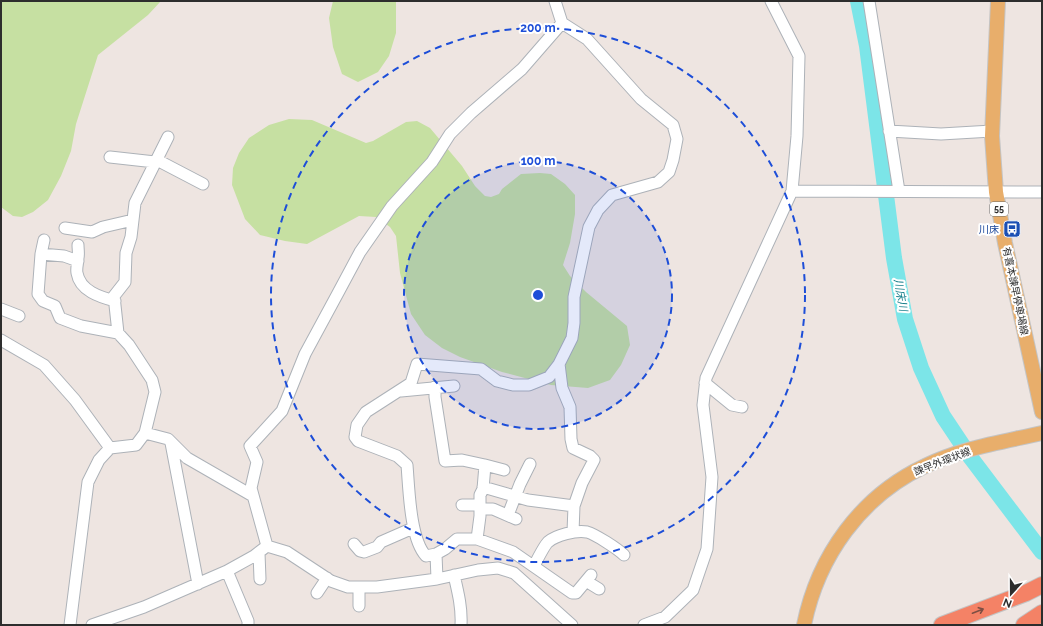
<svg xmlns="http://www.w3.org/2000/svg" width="1043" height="626" font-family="Raleway,'Noto Sans JP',sans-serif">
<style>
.green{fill:#c6e0a2}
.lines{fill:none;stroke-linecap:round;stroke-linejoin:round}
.river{stroke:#7ce5e8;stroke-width:16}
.minor-casing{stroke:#adb2b8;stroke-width:13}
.major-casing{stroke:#c4c4c4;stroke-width:16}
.highway-casing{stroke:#c4c4c4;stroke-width:18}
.minor{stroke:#fff;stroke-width:11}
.major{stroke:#e8ae6b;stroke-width:14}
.highway{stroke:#f48266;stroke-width:16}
.oneway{stroke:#7d4f44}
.ring{fill:none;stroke:#1d4ed8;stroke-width:2;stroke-dasharray:7 5}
.labels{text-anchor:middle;stroke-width:4;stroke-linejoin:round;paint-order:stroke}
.shield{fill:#fff;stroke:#6c6c6c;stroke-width:1}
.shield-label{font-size:9px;font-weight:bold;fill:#2d2d2d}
.transit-label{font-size:10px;fill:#164399;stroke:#fff;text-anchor:end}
.street-label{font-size:10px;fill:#2d2d2d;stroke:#fff}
.water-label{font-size:11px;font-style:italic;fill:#167e8a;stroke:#fff}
.centre{fill:#1d4ed8;stroke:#fff;stroke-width:2}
.ring-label{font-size:12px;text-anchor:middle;font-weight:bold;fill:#1d4ed8;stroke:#fff;stroke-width:4;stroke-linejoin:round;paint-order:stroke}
</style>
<rect width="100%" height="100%" fill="#eee5e1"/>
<path class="green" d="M1,1H161L148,15L98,55L76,124L71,151L61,176L48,200L33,212L22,217L13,216L1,207Z
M333,1H396V33L389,56L378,72L358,82L342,74L333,47L329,18Z
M289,119L312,120L366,143L373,141L406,122L417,121L430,128L462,166L475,186L485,196L491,197L499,194L502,189L521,174L540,173L551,174L565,184L575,195V214L570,243L563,265L570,276L586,292L627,326L630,345L621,365L610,380L588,388L551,385L502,372L460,357L442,348L425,335L411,314L400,273L396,236L390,227L376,217L359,216L307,244L285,241L260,235L245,219L232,185L233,168L239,153L249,138L269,125Z"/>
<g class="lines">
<path class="river" d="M858,1L867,46L894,258L905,319L921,368L943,416L971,458L1042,552"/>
<defs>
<path id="minor" d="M869,1L899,191
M889,131L941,134L992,131
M110,157L155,162
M157,160L203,184
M792,191L1042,192
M65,228L92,232L103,227L133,220
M44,240L41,254L64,256L78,261
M78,245C78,249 79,254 78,258C78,263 76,268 77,273C80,291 100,297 115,301
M41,254L38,294L43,301L55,306L60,318L81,326L118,333
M1,309L19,316
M1,340L44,365L75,400L110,448
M705,383L732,405L742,407
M435,387V397L445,461L462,460L485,465
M401,391L454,386
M145,433L168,439L187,458L253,496
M171,443L198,584
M483,487L528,500L574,506L582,483L594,460L590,456L573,448L571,439L570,407L562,388L559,364
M462,505H480
M480,509H493L516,519
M508,515L520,484L530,464
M573,532L574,506
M477,539L480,516V495L483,489L485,465L504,470
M354,544L360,551L364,552L377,547L381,542L413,528
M267,546L251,488L257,462L250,446L282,411L305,354L338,293L360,252L392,206L432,162L450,134L471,113L522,69L562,23
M267,546L287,552L331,581L348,587H377L437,579L478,570L498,568L514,573L572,625
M259,553L260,579
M436,554L445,549L457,539H477L513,552L572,593H576L591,575
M534,566C537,560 544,546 548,542C556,535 576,530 587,532C595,534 618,549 624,555
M227,571L248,621V625
M454,575C458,592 462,608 461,625
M437,579L436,554L426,556C410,539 409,489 407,465L397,456L358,441L355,437L357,425L366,412L411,383L417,364L481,369L497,381L513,385H529L549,377L559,364L572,338L574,323V297L589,227L598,210L612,195L658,182L669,172L673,160L677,139L673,125L641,99L587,39L562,23L555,1
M586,581L599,589
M317,593L327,578
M359,606V587
M70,625L88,482L99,460L110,448L136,445L145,433L155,392L152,380L129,345L118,333L114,296L125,282L126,253L131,237L135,203L168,137
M92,625L144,607L227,571L254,556L267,546
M644,625L665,617L693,590L707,549L712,477L703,405L706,378L792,191L797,136L799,56L771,1"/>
<path id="major" d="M998,1L992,136L996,192L1005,243L1042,412
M804,625C818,556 861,496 925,466C961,448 1003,442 1042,433"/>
<path id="highway" d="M942,625L1026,593L1042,585
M1024,625L1042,613"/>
</defs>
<use href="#minor" class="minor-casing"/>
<use href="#major" class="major-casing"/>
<use href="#highway" class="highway-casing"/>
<use href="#minor" class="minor"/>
<use href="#major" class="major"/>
<use href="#highway" class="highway"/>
</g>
<defs><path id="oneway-shaft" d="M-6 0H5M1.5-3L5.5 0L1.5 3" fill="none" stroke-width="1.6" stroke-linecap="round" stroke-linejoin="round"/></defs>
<use class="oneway" href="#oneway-shaft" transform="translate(978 611) rotate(-21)"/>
<circle cx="538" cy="295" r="134" fill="#1d4ed8" fill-opacity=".12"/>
<g class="ring">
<circle cx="538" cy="295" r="134"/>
<circle cx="538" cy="295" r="267"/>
</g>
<defs>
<symbol id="bus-square" viewBox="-11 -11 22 22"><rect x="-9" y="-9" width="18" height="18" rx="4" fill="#1a4fb4" stroke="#fff"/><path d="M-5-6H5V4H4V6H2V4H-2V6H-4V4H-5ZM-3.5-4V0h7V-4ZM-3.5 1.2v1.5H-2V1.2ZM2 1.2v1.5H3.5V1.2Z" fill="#fff"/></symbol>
</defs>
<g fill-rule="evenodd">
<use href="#bus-square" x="1002" y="219" width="20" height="20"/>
</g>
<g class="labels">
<rect class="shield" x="990" y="202" width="18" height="14" rx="3"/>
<g class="shield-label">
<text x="999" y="212">55</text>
</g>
<g class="transit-label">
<text x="999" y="233">川床</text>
</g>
<g class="street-label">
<text transform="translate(1016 291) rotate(78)" y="4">有喜本諫早停車場線</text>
<text transform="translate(942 461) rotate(-21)" y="4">諫早外環状線</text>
</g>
<g class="water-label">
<text transform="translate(901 295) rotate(80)" y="4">川床川</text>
</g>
</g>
<circle cx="538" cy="295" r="6" class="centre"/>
<g class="ring-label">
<text x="538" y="32">200 m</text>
<text x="538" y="165">100 m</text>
</g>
<rect width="1043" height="626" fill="none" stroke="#2d2d2d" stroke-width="4"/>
<g transform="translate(1011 594) rotate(201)" stroke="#ffffff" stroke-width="3" paint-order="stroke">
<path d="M0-3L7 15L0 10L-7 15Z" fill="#2d2d2d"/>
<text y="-6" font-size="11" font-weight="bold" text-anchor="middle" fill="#2d2d2d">N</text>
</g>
</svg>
